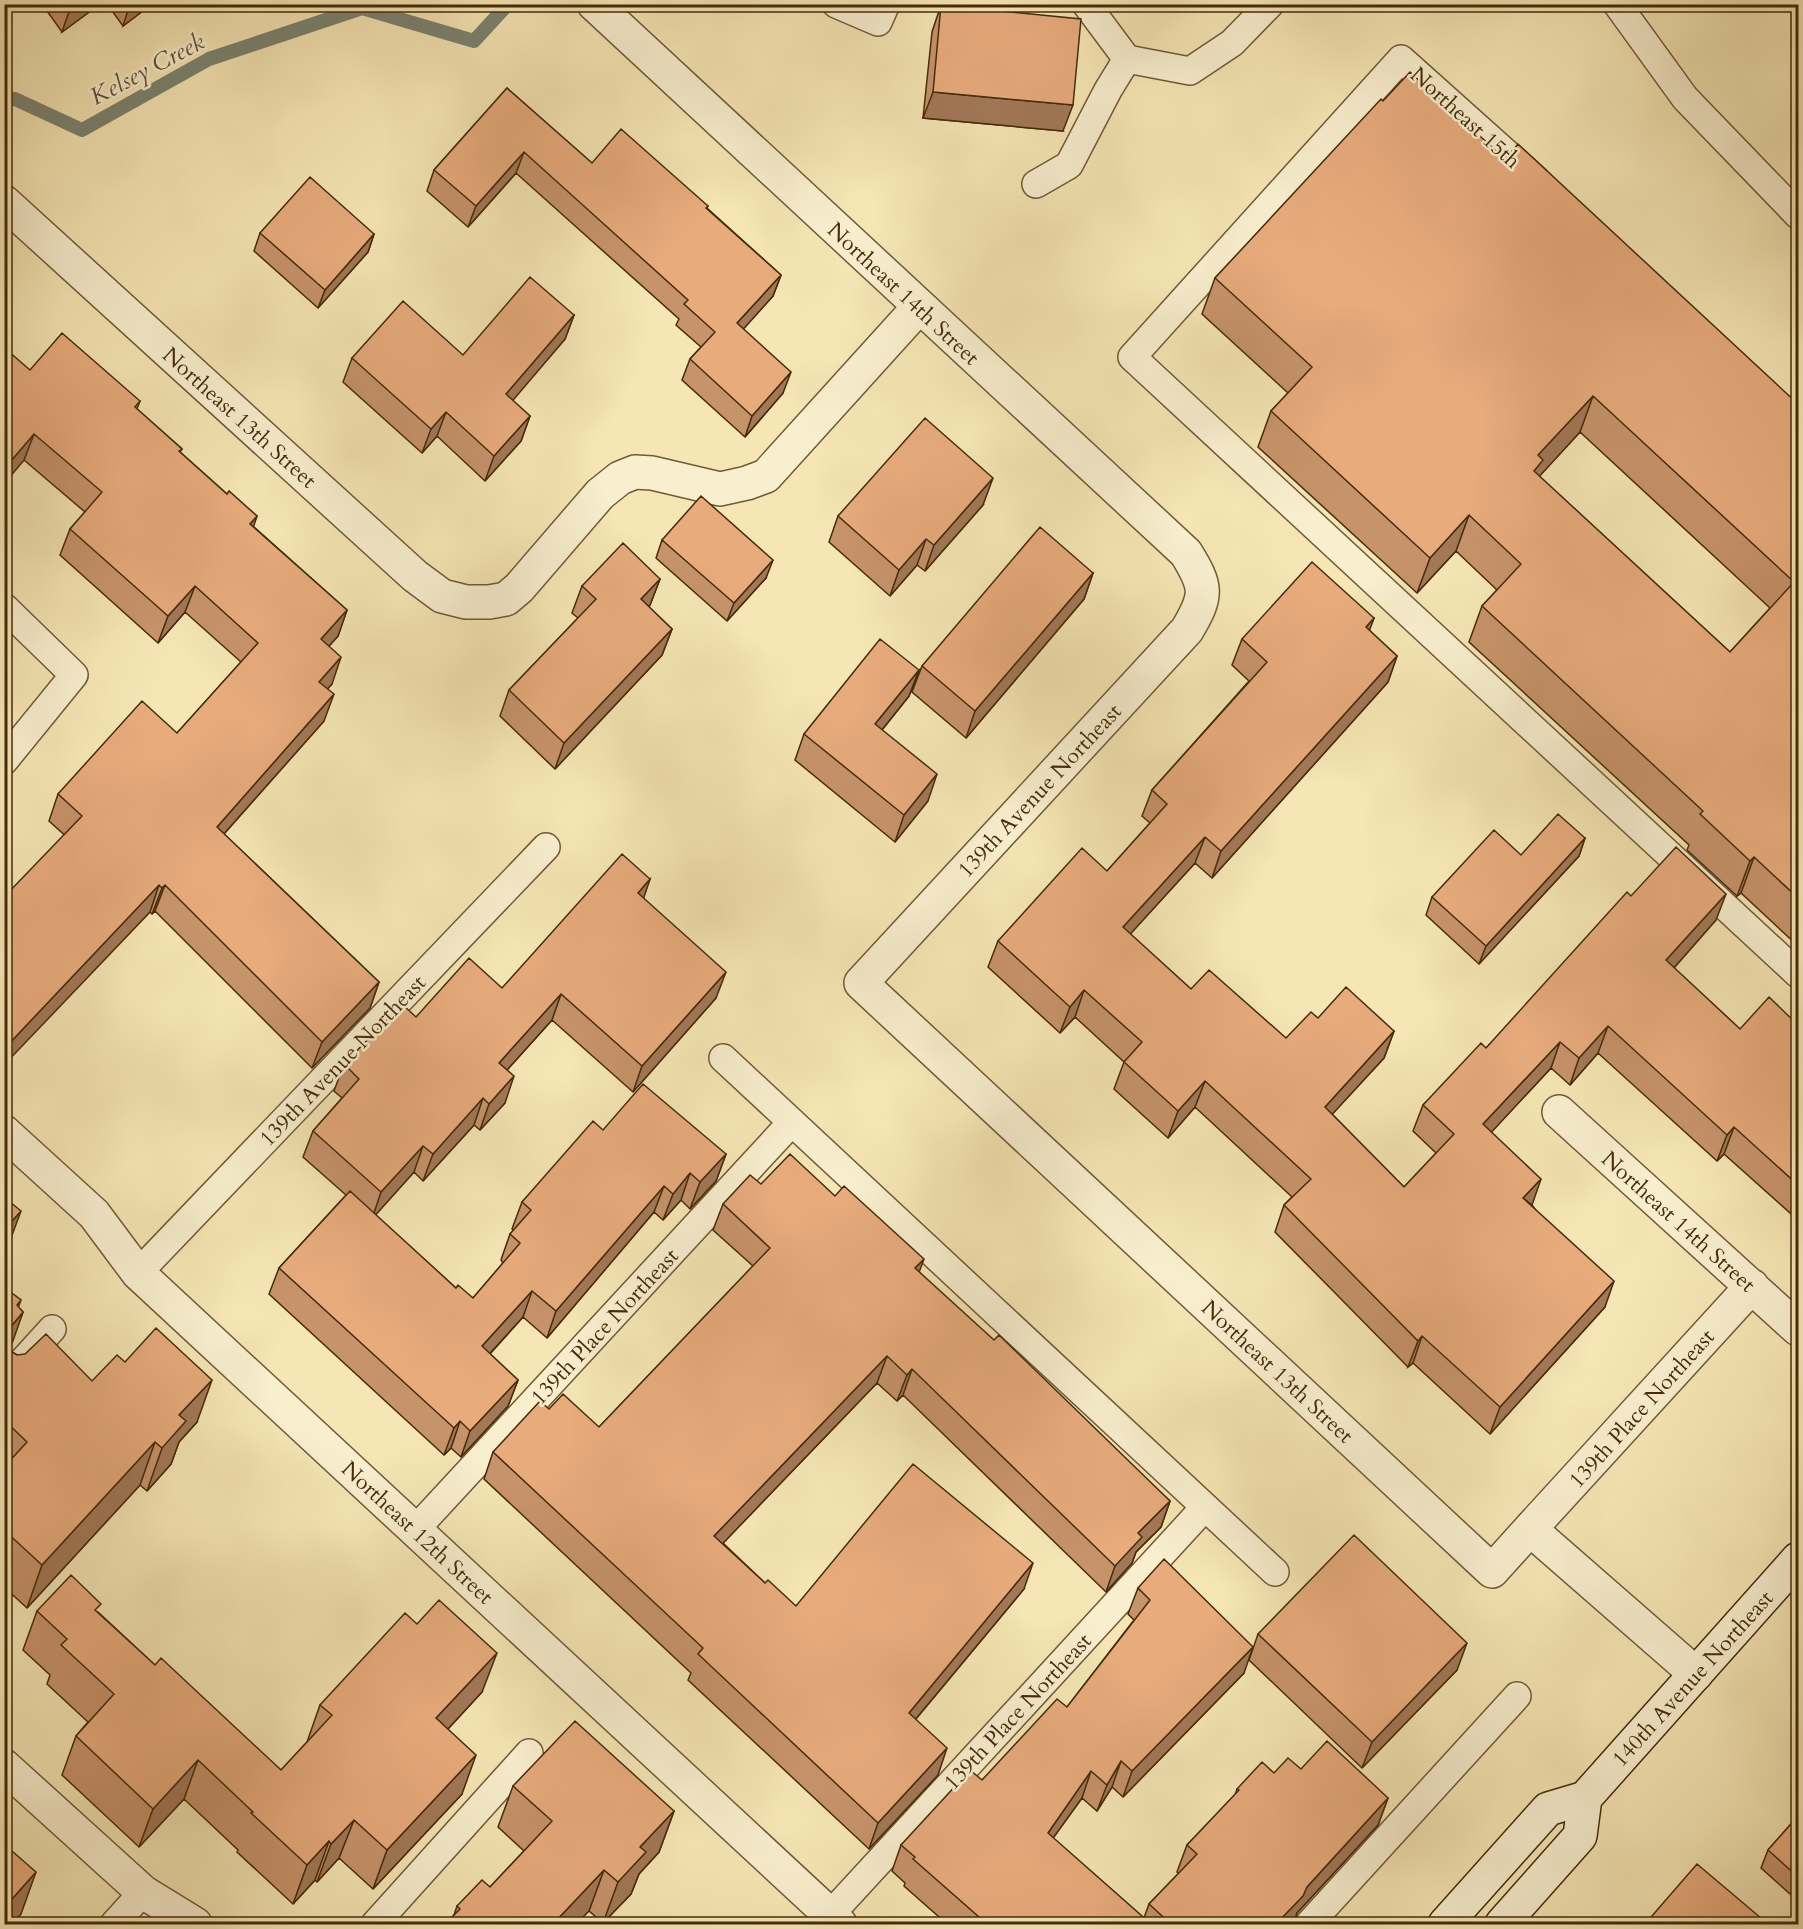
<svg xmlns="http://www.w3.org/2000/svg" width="1803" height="1929" font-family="Cardo,serif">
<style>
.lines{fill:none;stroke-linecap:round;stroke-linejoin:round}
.stream{stroke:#7b8372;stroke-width:14}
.lane-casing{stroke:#715a36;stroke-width:30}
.street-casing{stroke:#715a36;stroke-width:36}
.secondary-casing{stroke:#452b0b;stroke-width:36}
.lane{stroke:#f9efcf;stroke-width:27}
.street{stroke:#f9efcf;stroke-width:33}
.secondary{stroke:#f9efcf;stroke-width:33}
.wall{fill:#c7936b;stroke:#452b0b;stroke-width:1.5;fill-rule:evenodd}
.shaded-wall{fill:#a27857;stroke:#452b0b;stroke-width:1.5}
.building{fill:#e7ab7c;stroke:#452b0b;stroke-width:1.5;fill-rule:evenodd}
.labels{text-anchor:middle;stroke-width:5;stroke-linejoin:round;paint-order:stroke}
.street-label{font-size:22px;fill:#452b0b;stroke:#f9efcf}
.water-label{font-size:24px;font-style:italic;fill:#5c5036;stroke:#f9efcf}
</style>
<rect width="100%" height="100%" fill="#f6e6b5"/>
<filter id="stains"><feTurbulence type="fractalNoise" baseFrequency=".00333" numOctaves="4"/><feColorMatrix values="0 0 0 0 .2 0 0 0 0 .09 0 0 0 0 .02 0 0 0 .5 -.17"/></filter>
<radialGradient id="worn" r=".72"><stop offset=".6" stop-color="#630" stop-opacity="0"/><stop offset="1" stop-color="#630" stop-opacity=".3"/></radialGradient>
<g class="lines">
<path class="stream" d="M4,100L15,99L82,130L209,59L362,8L474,41L508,4"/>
<defs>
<path id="lane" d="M836,4L878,22L886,4
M1617,4L1685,98L1798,215
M1127,59L1190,71L1232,43L1270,4
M1535,179L1401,59L1132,357L1798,974
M1036,184L1069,165L1108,90L1127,59L1086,4
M4,607L74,675L4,761
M723,1058L1275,1572
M138,1273L546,847
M4,1382L52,1329
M415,1530L792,1122
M829,1916L1205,1507
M114,1924L143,1892
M375,1924L529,1753
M1309,1924L1517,1696"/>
<path id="street" d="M594,4L1186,553C1207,587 1208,595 1187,630L861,983L1492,1571L1530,1529L1696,1674
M4,202L415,576L442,596L466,602H489L506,599L519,588L600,494L620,478L635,472L652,473L720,489L747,483L766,476L919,307
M1559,1112L1798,1329
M4,1132L94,1214L138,1273L840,1924
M1530,1529L1752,1286
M4,1766L143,1892L195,1924"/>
<path id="secondary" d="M1445,1924L1548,1809L1585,1798L1798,1559
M1502,1924L1580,1836L1585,1798"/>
</defs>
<use href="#lane" class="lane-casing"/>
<use href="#street" class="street-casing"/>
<use href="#secondary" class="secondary-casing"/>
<use href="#lane" class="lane"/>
<use href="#street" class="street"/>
<use href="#secondary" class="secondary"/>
</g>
<path class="wall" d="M42,4H100L62,32Z
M107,4H152L123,26Z
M941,5L1063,131L923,118L932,32Z
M507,88L592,163L708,206L707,208L781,275L773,296L743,329L783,393L745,437L682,380L690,359L701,347L676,325L679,319L516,173L468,227L427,191L434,170Z
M1383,101L1505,159L1798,404V946L1741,893L1737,896L1687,850L1689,845L1469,642L1482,606L1497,590L1456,551L1417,593L1258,447L1271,411L1288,393L1202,314L1215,278ZM1580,432L1770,608L1730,652L1539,476Z
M260,233L374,234L368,252L318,308L254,251Z
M574,315L565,339L512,400L530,416L521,441L485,481L437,436L422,453L343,382L352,358L463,355Z
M30,370L140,401L137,409L182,449L180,452L227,494L257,516L253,526L347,610L338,636L329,646L332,684L327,689L324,721L224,834L379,982L370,1008L312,1068L155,911L152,914L49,821L58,794L177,733L241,662L185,612L158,643L60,555L70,529L85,512L24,460Z
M983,505L925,571L917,565L890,596L829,542L838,516Z
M662,540L766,578L727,621L656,558Z
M1093,573L1084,599L966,738L912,692L922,666Z
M660,579L650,605L649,607L672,629L662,655L555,769L500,716L509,690L578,618L572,613L582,586Z
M1374,618L1369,630L1397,656L1388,682L1212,878L1195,863L1130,934L1191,989L1286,1038L1318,1018L1394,1031L1384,1058L1332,1114L1404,1187L1436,1153L1413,1131L1423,1105L1486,1048L1631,896L1716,920L1674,968L1740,1029L1798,1025V1220L1724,1154L1717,1161L1598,1053L1570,1085L1551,1068L1491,1132L1532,1205L1605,1307L1490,1434L1413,1363L1408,1367L1275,1232L1284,1205L1292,1197L1195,1107L1168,1138L1114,1089L1124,1062L1075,1017L1060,1033L988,967L998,941L1107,871L1150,823L1142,816L1152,790L1249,681L1232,665L1242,639Z
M919,670L909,696L882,730L928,801L895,842L795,760L804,734Z
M1585,838L1579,856L1479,964L1426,915L1432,897L1521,855Z
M650,879L643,898L716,998L633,1092L552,1020L507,1070L505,1103L480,1130L474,1125L423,1181L414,1172L375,1215L456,1288L473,1298L503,1263L501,1260L510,1234L514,1230L512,1229L522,1202L603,1130L726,1154L716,1181L690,1209L681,1200L663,1220L654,1212L547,1338L523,1317L490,1354L518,1380L508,1406L461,1457L451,1448L444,1455L269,1294L279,1268L346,1195L303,1157L313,1131L342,1098L334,1091L344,1064L416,1017L502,988Z
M761,1184L835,1196L1170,1501L1161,1527L1136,1552L1132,1563L1106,1592L903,1395L897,1401L877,1383L723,1543L765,1583L796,1606L1024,1589L916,1719L938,1775L869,1849L688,1680L691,1673L484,1479L493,1452L549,1409L599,1427L753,1266L713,1230L723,1204Z
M4,1287L18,1307L23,1312L9,1350L17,1355L92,1381L197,1422L179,1442L171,1464L147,1491L140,1485L27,1608L4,1587Z
M1138,1588L1244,1673L1123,1797L1112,1787L1097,1811L1082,1798L1053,1838L1144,1918L1149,1904L1179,1873L1177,1872L1187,1845L1235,1795L1237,1789L1274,1773L1301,1769L1388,1798L1378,1825L1297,1913L1294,1922L1291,1924H947L904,1886L905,1883L892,1871L901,1845L982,1780L1067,1707L1134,1620L1128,1614Z
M37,1611L98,1612L155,1665L281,1770L307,1742L320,1705L482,1692L448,1729L462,1794L373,1889L339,1858L317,1882L315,1880L293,1904L237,1852L238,1850L184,1799L139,1847L62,1775L76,1736L88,1722L47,1684L50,1675L23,1650Z
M1258,1634L1457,1670L1362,1768L1249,1660Z
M513,1786L674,1811L659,1852L639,1874L631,1894L603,1923L589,1911L454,1915L457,1906L490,1887L524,1851L498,1827Z
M1798,1816V1901L1761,1868L1768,1850Z"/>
<path class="shaded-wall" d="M73,4H100L62,32L71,6Z
M130,4H152L123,26Z
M933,92L1073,105L1063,131L923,118Z
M524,152L516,173L468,227L476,206Z
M374,234L368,252L318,308L325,290Z
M781,275L773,296L729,345L737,323Z
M574,315L565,339L497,419L506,394Z
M791,372L783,393L745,437L752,416Z
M1593,396L1580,432L1537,479L1521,506L1538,455Z
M446,412L437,436L422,453L431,429Z
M530,416L521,441L485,481L494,456Z
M34,434L24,460L4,484V469Z
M993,478L983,505L925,571L934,545Z
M1469,515L1456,551L1417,593L1430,558Z
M257,516L248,543L250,524Z
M926,539L917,565L890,596L899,570Z
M773,560L766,578L727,621L734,603Z
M1093,573L1084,599L966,738L975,711Z
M660,579L650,605L631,626L641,599Z
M195,586L185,612L158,643L168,616Z
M347,610L338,636L312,665L321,639Z
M1374,618L1364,645L1366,627Z
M672,629L662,655L555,769L564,743Z
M1397,656L1388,682L1212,878L1221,851Z
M341,657L332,684L310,708L319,682Z
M919,670L909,696L865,751L875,724Z
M334,694L324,721L207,853L217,827Z
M937,774L928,801L895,842L904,815Z
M1205,837L1195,863L1113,953L1123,927Z
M1585,838L1579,856L1479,964L1486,946Z
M1754,857L1741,893L1737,896L1750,861Z
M650,879L641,906L638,893Z
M159,885L150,912L4,1065V1049Z
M165,885L155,911L152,914L162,888Z
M1726,894L1716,920L1657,987L1666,960Z
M726,972L716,998L633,1092L642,1066Z
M379,982L370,1008L312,1068L322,1042Z
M1084,990L1075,1017L1060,1033L1070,1007Z
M561,994L552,1020L490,1089L499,1063Z
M1608,1026L1598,1053L1570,1085L1579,1058Z
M1394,1031L1384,1058L1315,1133L1325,1107Z
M1560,1042L1551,1068L1474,1151L1483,1124Z
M514,1076L505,1103L480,1130L489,1104Z
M1205,1081L1195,1107L1168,1138L1178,1111Z
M483,1098L474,1125L423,1181L433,1154Z
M1734,1127L1724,1154L1717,1161L1727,1135Z
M423,1146L414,1172L372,1219L381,1192Z
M726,1154L716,1181L690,1209L700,1182Z
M690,1173L681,1200L663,1220L673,1194Z
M1541,1179L1532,1205L1523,1198Z
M664,1186L654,1212L547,1338L556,1311Z
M21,1211L5,1254L4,1255V1230Z
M924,1259L914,1286L915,1268Z
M1614,1281L1605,1307L1490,1434L1500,1407Z
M532,1291L523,1317L472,1373L482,1346Z
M21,1300L11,1327L23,1312L8,1355L4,1358V1335L17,1305Z
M1422,1336L1413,1363L1408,1367L1418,1341Z
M887,1356L877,1383L705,1562L714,1536Z
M912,1369L903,1395L897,1401L907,1375Z
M212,1380L197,1422L179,1442L171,1464L147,1491L162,1448L179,1415Z
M518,1380L508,1406L461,1457L470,1431Z
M460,1421L451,1448L444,1455L454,1428Z
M155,1442L140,1485L27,1608L42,1565Z
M1170,1501L1161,1527L1136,1552L1132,1563L1106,1592L1115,1566L1138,1533Z
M1033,1563L1024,1589L899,1739L909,1713Z
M1467,1643L1457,1670L1362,1768L1372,1742Z
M1253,1647L1244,1673L1123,1797L1132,1771Z
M497,1653L482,1692L422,1757L436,1718Z
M947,1748L938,1775L869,1849L878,1823Z
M476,1755L462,1794L373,1889L387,1850Z
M198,1760L184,1799L139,1847L153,1809Z
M1121,1761L1112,1787L1097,1811L1107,1785Z
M1091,1771L1082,1798L1038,1859L1048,1833Z
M1388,1798L1378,1825L1297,1913L1294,1922L1291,1924H1276L1307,1887Z
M674,1811L659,1852L639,1874L631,1894L603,1923L618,1882L640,1847Z
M354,1820L339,1858L317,1882L331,1844Z
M329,1841L315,1880L293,1904L307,1865Z
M604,1870L589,1911L576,1924H553Z
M36,1872L21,1914L12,1924H4V1908Z"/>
<path class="building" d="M941,5L1081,19L1073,105L933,92Z
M1410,72L1505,159L1518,144L1798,404V898L1754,857L1750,861L1700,814L1703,811L1482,606L1521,564L1469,515L1430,558L1271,411L1312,367L1215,278L1381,99L1383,101ZM1593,396L1794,582L1730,652L1534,471L1543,460L1538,455Z
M507,88L592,163L621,129L708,206L706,208L781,275L737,323L791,372L752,416L690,359L715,332L684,304L688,300L524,152L476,206L434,170Z
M310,177L374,234L325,290L260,233Z
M530,277L574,315L506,394L530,416L494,456L446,412L431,429L352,358L403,301L463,355Z
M62,333L140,401L135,407L182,449L179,451L227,494L229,491L257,516L250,524L347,610L321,639L341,657L319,682L334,694L217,827L379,982L322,1042L165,885L162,888L159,885L4,1049V897L82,816L58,794L142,701L177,733L258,643L195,586L168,616L70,529L102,492L34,434L4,469V355L8,351L30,370Z
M925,418L993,478L934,545L926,539L899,570L838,516Z
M701,496L773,560L734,603L662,540Z
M1040,527L1093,573L975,711L922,666Z
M623,543L660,579L641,599L672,629L564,743L509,690L596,599L582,586Z
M1312,562L1374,618L1366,627L1397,656L1221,851L1205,837L1123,927L1191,989L1209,970L1286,1038L1311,1012L1318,1018L1346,987L1394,1031L1325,1107L1404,1187L1454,1134L1423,1105L1481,1043L1486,1048L1627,892L1631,896L1676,847L1726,894L1666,960L1740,1029L1769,997L1798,1025V1057L1795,1061L1798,1064V1185L1734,1127L1727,1135L1608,1026L1579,1058L1560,1042L1483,1124L1541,1179L1523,1198L1614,1281L1500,1407L1422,1336L1418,1341L1284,1205L1311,1179L1205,1081L1178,1111L1124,1062L1142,1042L1084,990L1070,1007L998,941L1082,848L1107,871L1167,804L1152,790L1267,662L1242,639Z
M880,639L919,670L875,724L937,774L904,815L804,734Z
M1558,814L1585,838L1486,946L1432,897L1494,830L1521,855Z
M622,854L650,879L638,893L726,972L642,1066L561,994L499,1063L514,1076L489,1104L483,1098L433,1154L423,1146L381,1192L313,1131L359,1079L344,1064L402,1004L416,1017L469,958L502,988Z
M643,1084L726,1154L700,1182L690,1173L673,1194L664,1186L556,1311L532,1291L482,1346L518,1380L470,1431L460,1421L454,1428L279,1268L350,1191L456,1288L458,1285L473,1298L520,1243L510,1234L531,1210L522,1202L593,1121L603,1130Z
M790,1154L835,1196L844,1186L924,1259L915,1268L994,1340L999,1335L1170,1501L1138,1533L1142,1537L1115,1566L912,1369L907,1375L887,1356L714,1536L765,1583L768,1580L796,1606L913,1464L1033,1563L909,1713L947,1748L878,1823L698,1654L703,1648L493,1452L540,1401L549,1409L563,1394L599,1427L770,1248L723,1204L750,1175L761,1184Z
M4,1197L21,1211L4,1230Z
M4,1287L21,1300L17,1305L23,1312L4,1335Z
M156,1328L212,1380L179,1415L186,1421L162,1448L155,1442L42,1565L4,1530V1472L8,1469L5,1466L27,1442L4,1420V1341L5,1343L10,1351L17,1355L25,1354L46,1334L92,1381L117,1355L125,1362Z
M1354,1535L1467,1643L1372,1742L1258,1634Z
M1164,1559L1253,1647L1132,1771L1121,1761L1107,1785L1091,1771L1048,1833L1151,1924H987L913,1859L915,1857L901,1845L970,1770L982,1780L1057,1699L1067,1707L1150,1600L1138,1588Z
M71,1575L101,1604L95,1610L155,1665L161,1658L281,1770L332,1715L320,1705L405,1613L417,1624L439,1600L497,1653L436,1718L476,1755L387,1850L354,1820L331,1844L329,1841L307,1865L251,1813L253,1812L198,1760L153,1809L76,1736L114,1694L61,1645L67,1639L37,1611Z
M575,1721L674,1811L640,1847L646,1852L618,1882L604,1870L553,1924H445L460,1909L457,1906L482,1880L490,1887L552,1821L513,1786Z
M1327,1741L1388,1798L1307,1887L1303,1896L1276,1924H1171L1149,1904L1197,1854L1187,1845L1239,1790L1237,1789L1262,1762L1274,1773L1288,1758L1301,1769Z
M1798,1816V1877L1768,1850Z
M4,1844L36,1872L4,1908Z
M1697,1864L1768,1924H1645Z
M122,1920L128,1924H118Z"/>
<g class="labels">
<g class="street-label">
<text transform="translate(1466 117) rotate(42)" y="8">Northeast 15th</text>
<text transform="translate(904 293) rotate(43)" y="8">Northeast 14th Street</text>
<text transform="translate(240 417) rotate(42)" y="8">Northeast 13th Street</text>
<text transform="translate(1039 790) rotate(-47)" y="8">139th Avenue Northeast</text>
<text transform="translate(342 1060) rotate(-46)" y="8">139th Avenue Northeast</text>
<text transform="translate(1679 1221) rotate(42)" y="8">Northeast 14th Street</text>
<text transform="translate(604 1326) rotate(-47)" y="8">139th Place Northeast</text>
<text transform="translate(1278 1371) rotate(43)" y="8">Northeast 13th Street</text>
<text transform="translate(1641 1408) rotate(-48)" y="8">139th Place Northeast</text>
<text transform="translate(418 1532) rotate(43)" y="8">Northeast 12th Street</text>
<text transform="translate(1692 1678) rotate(-48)" y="8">140th Avenue Northeast</text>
<text transform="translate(1017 1711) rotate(-47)" y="8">139th Place Northeast</text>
</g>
<g class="water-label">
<text transform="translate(147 69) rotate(-28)" y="8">Kelsey Creek</text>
</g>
</g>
<rect width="1803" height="1929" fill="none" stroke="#f6e6b5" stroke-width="24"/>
<rect x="6" y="6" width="1791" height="1917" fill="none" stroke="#452b0b" stroke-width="3"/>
<rect x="12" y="12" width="1779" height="1905" fill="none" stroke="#452b0b" stroke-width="1.5"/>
<rect width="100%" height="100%" filter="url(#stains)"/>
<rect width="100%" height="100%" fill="url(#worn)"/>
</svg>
